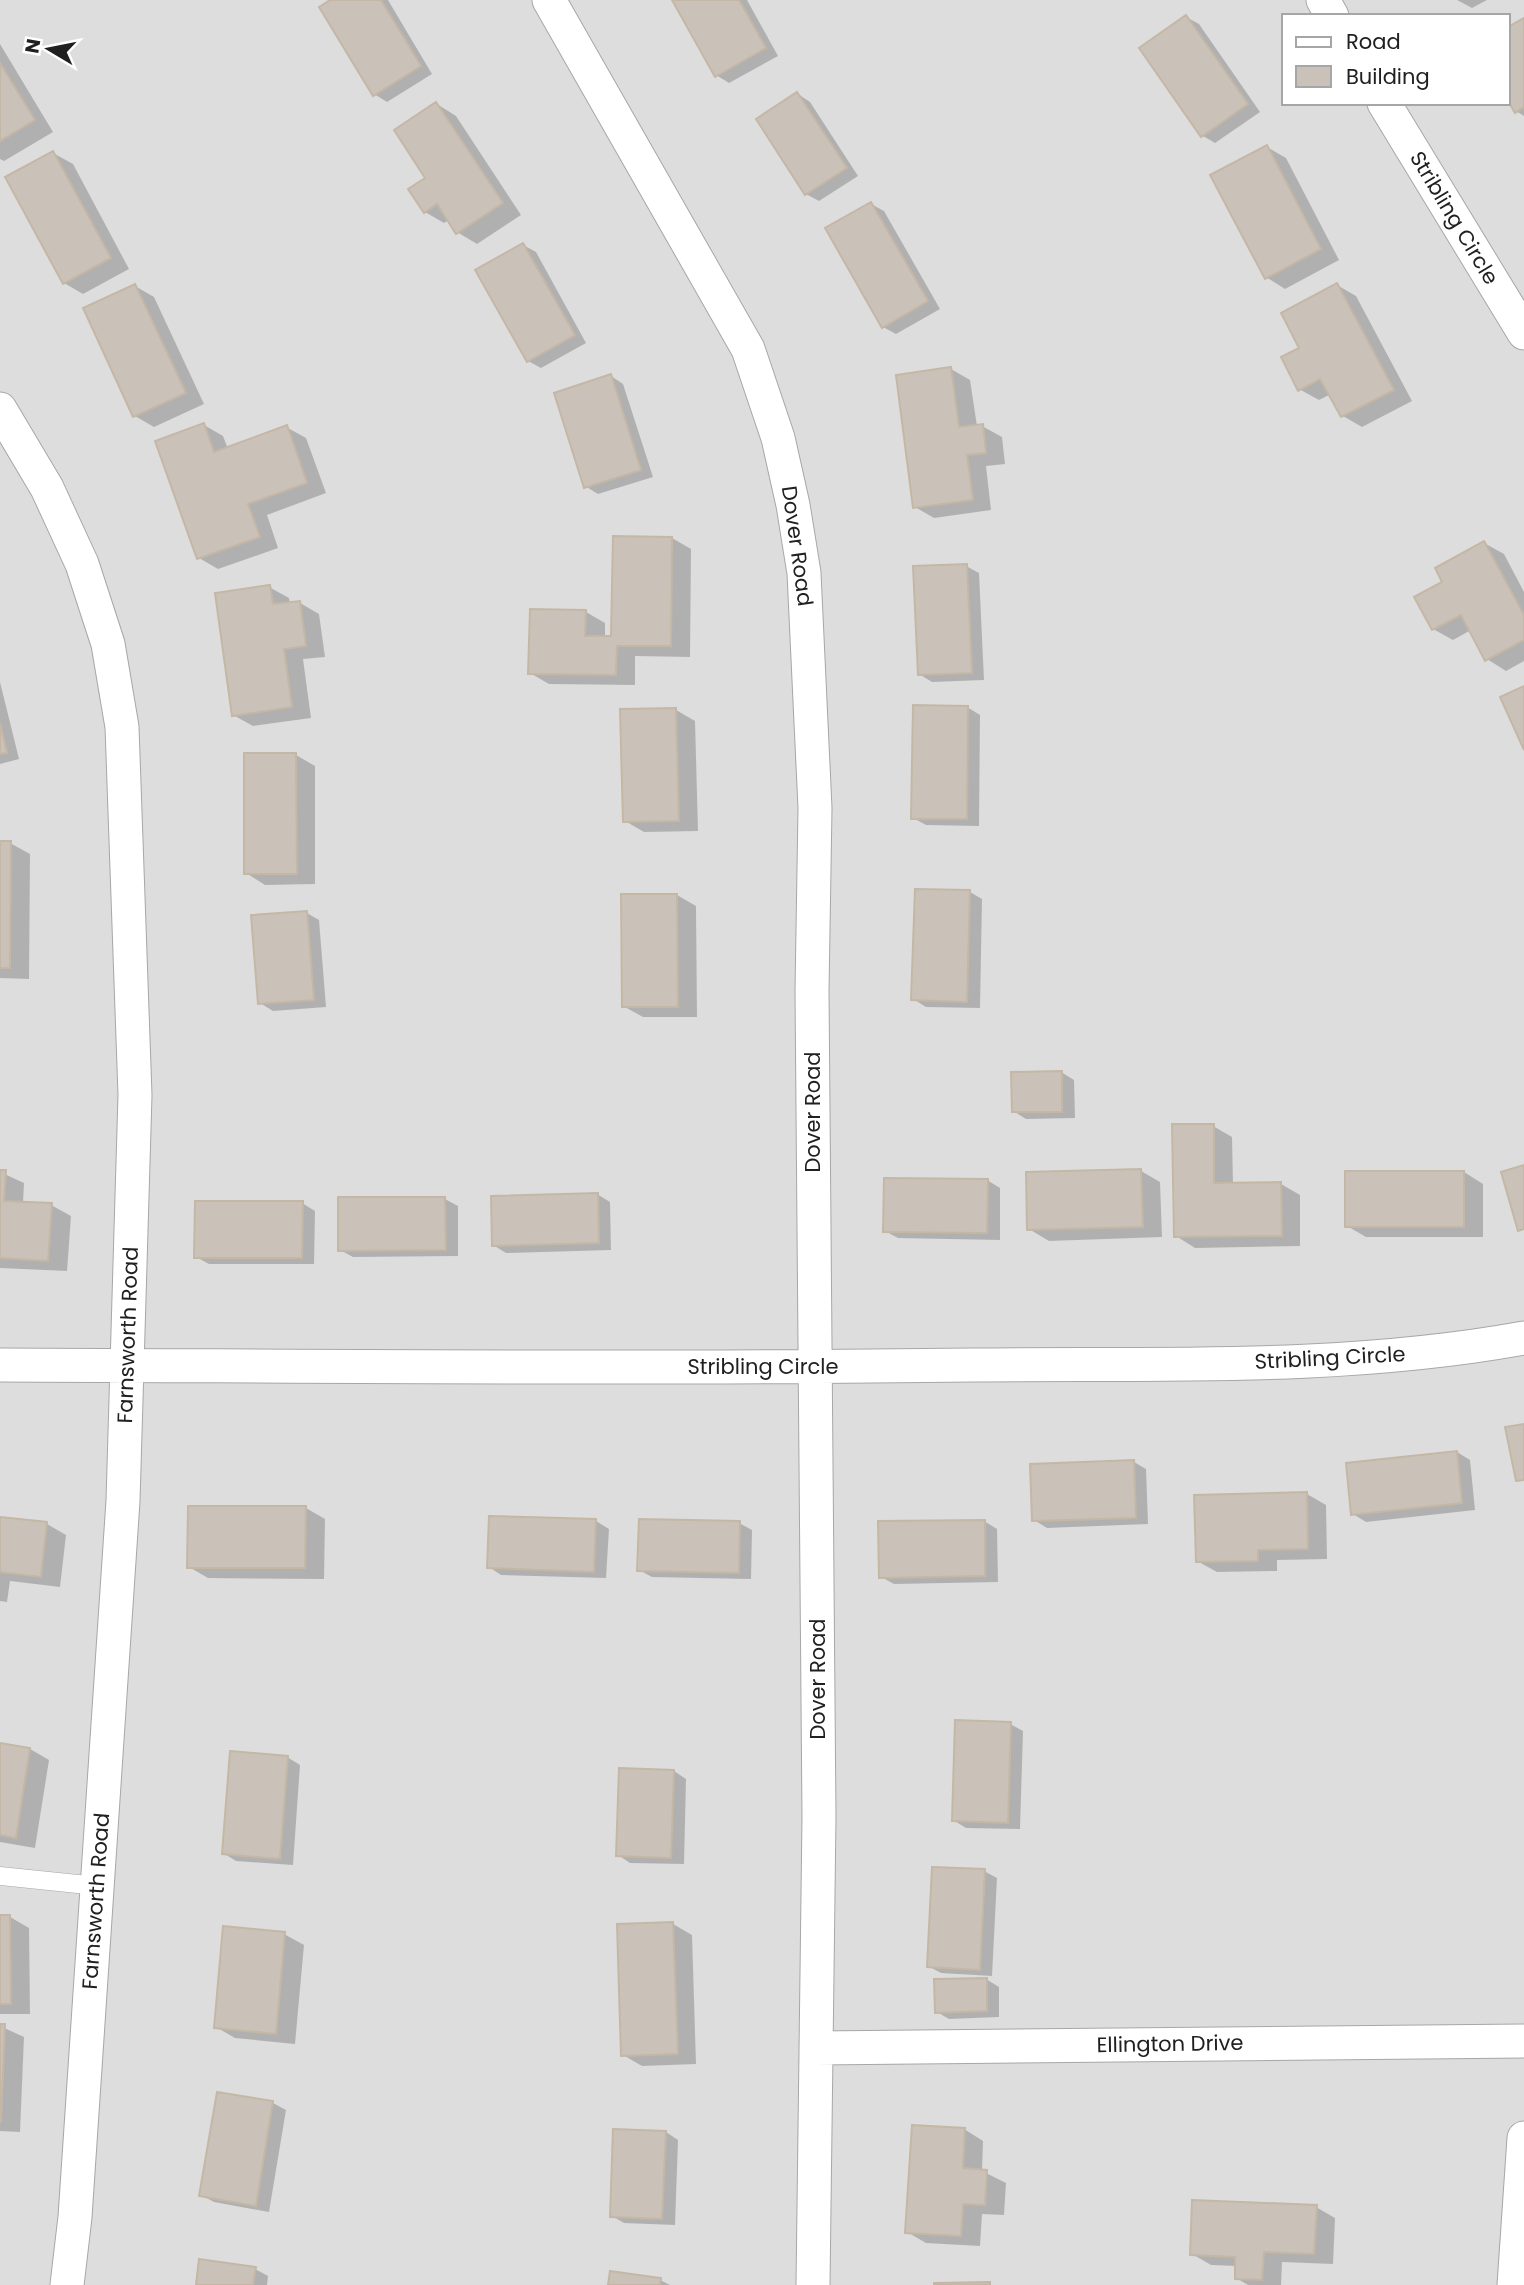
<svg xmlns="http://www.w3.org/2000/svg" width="1524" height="2285" font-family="Poppins,sans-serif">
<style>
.residential{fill:#dedddd;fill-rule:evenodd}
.shadow{fill:#0003}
.building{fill:#cac2b8;stroke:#c4b7a6;stroke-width:2}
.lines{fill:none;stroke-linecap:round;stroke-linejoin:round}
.lane-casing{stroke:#a7a7a7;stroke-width:19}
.street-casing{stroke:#a7a7a7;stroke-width:35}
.lane{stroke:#fff;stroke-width:18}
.street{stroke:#fff;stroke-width:33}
.labels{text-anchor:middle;stroke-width:5;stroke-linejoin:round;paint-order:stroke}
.street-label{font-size:21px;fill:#202020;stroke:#fff}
</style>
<rect width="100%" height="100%" fill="#f1efe5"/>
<path class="residential" d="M0,0H1524V2285H0ZM1284,16H1508V103H1284Z"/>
<path class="shadow" d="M334,0H388L432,74L387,102L374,94Z
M674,0H747L778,56L729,83L716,75Z
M1457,0H1487L1472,8Z
M1186,17L1199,24L1260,112L1215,143L1203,136Z
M1524,20V116L1516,111Z
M0,44L53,132L4,161L0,159Z
M798,94L810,102L858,176L819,201L806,194Z
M437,104L456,116L521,215L477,244L457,232L449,220L444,223L425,212Z
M1267,147L1286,158L1339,260L1285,289L1266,277Z
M53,153L73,164L129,269L83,294L64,283Z
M871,204L884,211L940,309L896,334L883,327Z
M523,245L536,252L586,343L541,368L528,361Z
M1337,285L1356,296L1412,401L1362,427L1343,416L1331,394L1319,400L1299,389L1302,348Z
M135,286L154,297L204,404L154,427L135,416Z
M951,369L970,380L977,426H982L1002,437L1005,464L986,466L991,510L934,518L915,507Z
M611,376L623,384L653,477L598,494L585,486Z
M204,425L223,436L228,449L286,427L306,438L326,493L267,515L278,548L218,569L199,558Z
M672,538L691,549L690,657L635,656V685L549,684L530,673L586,612L605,623V638H613Z
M1484,543L1504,554L1524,592V661L1506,671L1487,659L1471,630L1453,640L1433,629L1445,583Z
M966,566L979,573L984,680L932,682L919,674Z
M269,587L289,598L290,604L300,603L319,614L325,657L303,659L311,718L253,726L233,715Z
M0,682L19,759L0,764Z
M967,707L980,715L979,826L926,825L913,818Z
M676,710L695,721L698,831L644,832L625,821Z
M296,755L315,766V884L265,885L246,873Z
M0,843H10L30,854L29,979L0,978Z
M970,892L982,899L980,1008L926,1007L913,999Z
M677,895L696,906L697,1017H643L623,1006Z
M307,913L319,920L326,1007L273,1011L260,1003Z
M1061,1072L1074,1080L1075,1118L1026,1119L1013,1111Z
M1213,1126L1232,1137L1233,1184H1281L1300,1195V1246L1195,1248L1176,1236Z
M1141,1171L1160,1182L1162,1237L1049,1241L1029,1229Z
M0,1172L24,1183L23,1203L51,1205L71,1216L67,1271L0,1268Z
M1464,1172L1483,1184V1237H1366L1347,1226Z
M987,1180L1000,1188V1240L898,1238L885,1231Z
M597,1194L610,1202L611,1250L506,1253L493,1245Z
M445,1199L458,1206V1256L353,1257L340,1250Z
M302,1203L315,1211L314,1264H209L196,1257Z
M1457,1452L1470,1460L1475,1510L1366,1522L1353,1514Z
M1134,1462L1146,1469L1148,1524L1047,1528L1034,1520Z
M1307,1494L1326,1505L1327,1559L1277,1560V1571L1217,1572L1197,1561Z
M306,1508L325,1519L324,1579L208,1578L189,1567Z
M0,1519L47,1524L66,1535L60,1587L10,1581L7,1602L0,1601Z
M596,1521L609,1529L606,1578L501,1575L489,1567Z
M984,1521L997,1529L998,1582L894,1584L881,1577Z
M739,1523L752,1530L751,1579L652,1577L639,1570Z
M1010,1724L1023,1731L1020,1829L966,1828L953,1820Z
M0,1744L30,1749L49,1760L35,1848L0,1842Z
M287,1757L300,1765L293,1865L236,1861L223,1853Z
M674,1771L686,1779L684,1864L630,1863L618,1855Z
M984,1871L997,1878L992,1976L941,1973L928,1966Z
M0,1917H10L29,1928L30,2014H0Z
M673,1924L692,1935L696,2064L642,2066L623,2055Z
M284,1934L304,1945L295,2044L235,2038L216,2027Z
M986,1979L999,1987V2017L949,2019L937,2012Z
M0,2026L24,2037L20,2132L0,2131Z
M218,2094L273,2103L286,2110L269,2212L214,2202L201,2195Z
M964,2129L983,2141L982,2171L1006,2183L1004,2215L982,2214L980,2246L926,2243L907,2232Z
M666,2132L678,2140L675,2225L624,2223L612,2216Z
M1316,2207L1335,2218L1333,2264L1282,2262L1281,2285H1248L1236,2278L1237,2266L1211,2265L1192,2254Z
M255,2269L268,2276L267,2285H197Z
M660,2280L670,2285H610Z"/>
<path class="building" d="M330,0H381L421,66L373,96L319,7Z
M672,0H739L766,48L715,77Z
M1186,15L1248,104L1201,137L1139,48Z
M1524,18V107L1515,113L1508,101V27Z
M0,63L35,120L0,141Z
M797,92L847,168L805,195L756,119Z
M436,102L503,203L456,234L437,204L424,213L408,189L425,178L394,130Z
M1267,145L1321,249L1265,279L1210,175Z
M53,151L111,258L63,284L5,177Z
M871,202L928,301L882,328L825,228Z
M523,243L575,335L527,362L475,270Z
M1337,283L1394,390L1341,417L1320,379L1298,391L1281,357L1299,348L1281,313Z
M135,284L186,393L133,417L83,308Z
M951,367L959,427L983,424L986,453L967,455L973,500L913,508L896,375Z
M611,374L641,470L584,488L554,393Z
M204,423L214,452L287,425L307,483L248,504L260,537L197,559L155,441Z
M613,536L672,537L671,646H617L616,675L528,674L530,609L586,610L585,636H611Z
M1484,541L1524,615V640L1485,661L1461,615L1432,630L1414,597L1442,582L1435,568Z
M967,564L972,673L918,675L913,566Z
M270,585L273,604L300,601L306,646L284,649L292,707L232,716L215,593Z
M1524,686V750L1500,697Z
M913,705L968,706L967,819H911Z
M676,708L679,821L623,822L620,709Z
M0,723L7,753L0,754Z
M244,753H296L297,874H244Z
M0,841H11L10,968H0Z
M915,889L970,890L967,1002L911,1000Z
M621,894H677L678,1007H622Z
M307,911L314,1000L258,1004L251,915Z
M1062,1071V1112H1012L1011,1072Z
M1172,1124H1214V1183L1281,1182L1282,1236L1174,1237Z
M1524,1165V1229L1518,1231L1501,1172Z
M1141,1169L1143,1227L1027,1230L1026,1172Z
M0,1170H6L4,1201L52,1203L48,1261L0,1258Z
M1345,1171H1464V1227H1345Z
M884,1178L988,1179L987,1233L883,1232Z
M598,1193L599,1243L492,1246L491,1196Z
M338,1197H445L446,1250L338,1251Z
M195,1201H303L302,1258H194Z
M1524,1424V1480L1516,1481L1505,1427Z
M1457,1451L1462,1503L1351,1515L1346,1463Z
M1134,1460L1136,1518L1032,1521L1030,1464Z
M1307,1492L1308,1549L1258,1550V1561L1196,1562L1194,1495Z
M188,1506H306L305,1568H187Z
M489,1516L596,1519L594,1572L487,1568Z
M0,1517L47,1522L41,1577L0,1572Z
M639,1519L740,1521L739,1573L637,1571Z
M985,1520V1576L879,1578L878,1521Z
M955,1720L1011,1722L1008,1823L952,1821Z
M0,1743L30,1748L16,1838L0,1835Z
M230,1751L288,1756L280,1859L222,1854Z
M619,1768L674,1770L671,1858L616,1856Z
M932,1867L985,1869L980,1970L927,1967Z
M0,1915H10L11,2004H0Z
M673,1922L678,2054L621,2056L617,1924Z
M223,1926L285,1932L276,2034L214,2028Z
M987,1978V2011L935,2013L934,1979Z
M0,2024H5L1,2122H0Z
M217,2092L273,2101L256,2206L199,2196Z
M912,2125L965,2128L963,2168L987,2170L985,2205L963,2204L961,2236L905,2233Z
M613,2129L666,2131L662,2219L610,2217Z
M1192,2200L1317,2205L1314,2254L1264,2252L1262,2280L1235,2279V2257L1190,2255Z
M199,2259L256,2267L253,2285H196Z
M610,2271L661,2278L660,2285H608Z
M990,2282V2285H934V2283Z"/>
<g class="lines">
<defs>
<path id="lane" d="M0,1876L97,1886"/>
<path id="street" d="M549,0L748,349L778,438L793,505L804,573L815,808L812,991L819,1817L813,2285
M1323,0L1332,16
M1384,103L1524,333
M0,409L47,488L82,564L108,644L122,727L135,1095L123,1501L75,2217L67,2285
M0,1365C325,1366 649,1369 974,1365C1157,1363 1343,1371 1524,1338
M816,2048L1524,2041
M1514,2285L1524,2138"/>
</defs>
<use href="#lane" class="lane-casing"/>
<use href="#street" class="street-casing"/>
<use href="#lane" class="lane"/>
<use href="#street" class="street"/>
</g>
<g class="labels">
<g class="street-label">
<text transform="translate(1454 218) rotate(59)" y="7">Stribling Circle</text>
<text transform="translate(797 546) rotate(82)" y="7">Dover Road</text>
<text transform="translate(813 1112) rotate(-90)" y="7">Dover Road</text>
<text transform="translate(128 1335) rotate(-88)" y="7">Farnsworth Road</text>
<text transform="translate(1330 1358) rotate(-3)" y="7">Stribling Circle</text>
<text x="763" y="1374">Stribling Circle</text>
<text transform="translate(818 1679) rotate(-90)" y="7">Dover Road</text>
<text transform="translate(96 1901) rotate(-86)" y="7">Farnsworth Road</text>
<text transform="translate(1170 2044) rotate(-1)" y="7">Ellington Drive</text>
</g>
</g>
<rect x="1282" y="14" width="228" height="91" fill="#ffffff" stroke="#a6a6a6" stroke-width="2"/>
<rect x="1296" y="37" width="35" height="10" fill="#ffffff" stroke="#a6a6a6" stroke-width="2"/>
<text x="1346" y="49" font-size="21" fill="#202020">Road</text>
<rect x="1296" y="66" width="35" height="21" fill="#cac2b8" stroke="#a6a6a6" stroke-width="2"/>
<text x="1346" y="84" font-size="21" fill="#202020">Building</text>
<g transform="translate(49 49) rotate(280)" stroke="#ffffff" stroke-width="5" paint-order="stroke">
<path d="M0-5L12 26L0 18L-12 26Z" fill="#202020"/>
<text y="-10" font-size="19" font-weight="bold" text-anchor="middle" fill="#202020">N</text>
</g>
</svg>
